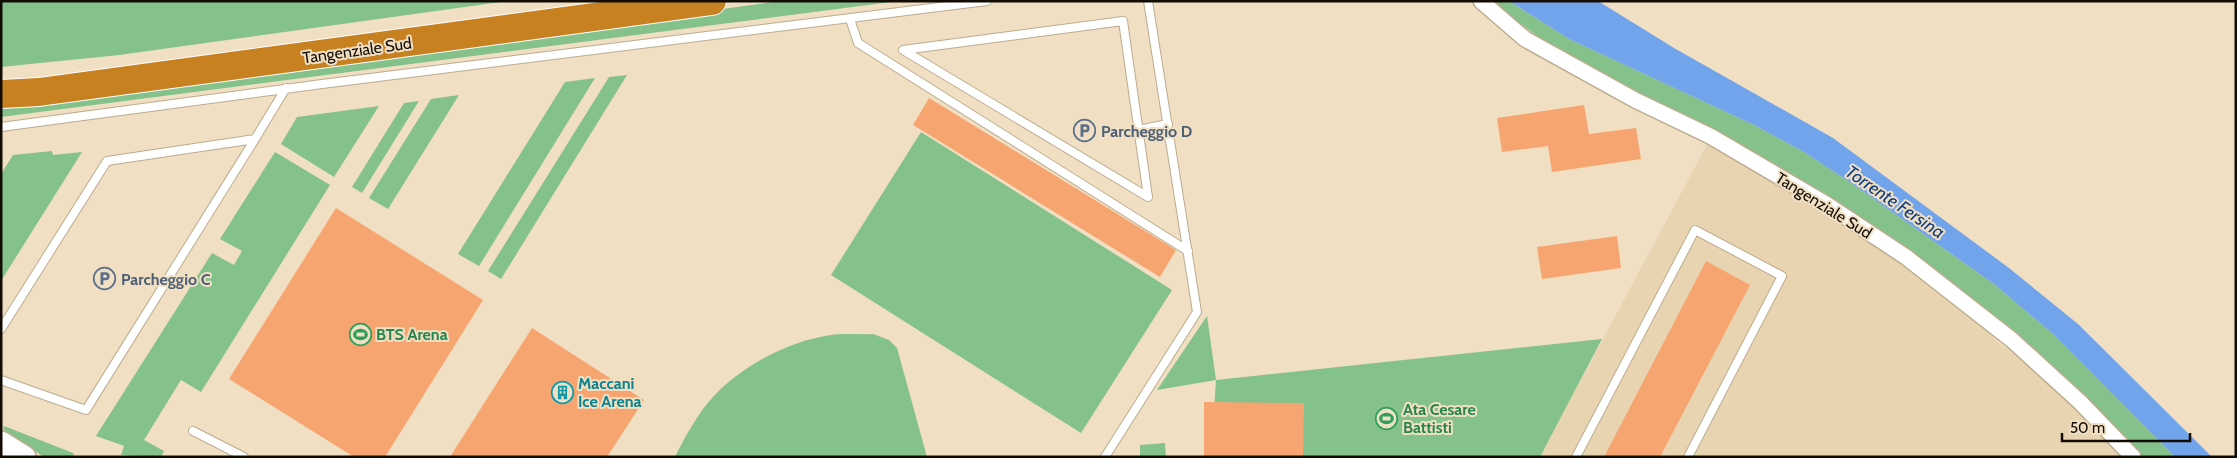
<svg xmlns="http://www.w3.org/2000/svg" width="2237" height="458" font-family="Cabin,sans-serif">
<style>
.built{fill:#e9d4b1}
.green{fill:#85c18b}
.water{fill:#72a4ec}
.building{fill:#f7a570}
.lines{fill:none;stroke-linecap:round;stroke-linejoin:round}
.lane-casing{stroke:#bcac90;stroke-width:10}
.street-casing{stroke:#bcac90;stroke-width:18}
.secondary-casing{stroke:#bcac90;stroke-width:24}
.highway-casing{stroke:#fff;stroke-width:30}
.lane{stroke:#fff;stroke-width:8}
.street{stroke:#fff;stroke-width:15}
.secondary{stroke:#fff;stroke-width:21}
.highway{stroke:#c88120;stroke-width:28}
.labels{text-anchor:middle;stroke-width:4;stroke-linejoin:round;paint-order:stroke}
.street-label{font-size:16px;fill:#120c04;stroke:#f0dfc2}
.service-label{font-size:16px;font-weight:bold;fill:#4e5e75;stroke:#f0dfc2;text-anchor:start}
.leisure-label{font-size:16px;font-weight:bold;fill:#27864d;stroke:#f0dfc2;text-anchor:start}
.culture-label{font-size:16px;font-weight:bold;fill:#0d838f;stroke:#f0dfc2;text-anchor:start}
.water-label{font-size:18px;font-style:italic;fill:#114080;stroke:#f0dfc2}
</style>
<rect width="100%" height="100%" fill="#f0dfc2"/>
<path class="built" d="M1709,141L1823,208L1894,255L1992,331L1993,338L2064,395L2124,457H1540Z"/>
<path class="green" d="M1,1H508L119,55L1,67Z
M780,1H899L1,117V104L354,60Z
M1493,1H1509L1569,39L1754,125L1804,152L1854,185L1994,284L2053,334L2175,457H2140L2082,398L1917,259L1560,53L1509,15Z
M627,75L501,279L488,271L609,77Z
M595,78L479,266L458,254L565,82Z
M459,95L388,209L369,198L431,99Z
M419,101L362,193L352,187L404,103Z
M379,106L334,177L281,144L297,117Z
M921,132L1172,290L1081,433L831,275Z
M52,151L53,155L82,152L1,281V174L13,155Z
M275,152L330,185L201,392L181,380L144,440L164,451L161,457L121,455L124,446L96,436L212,253L234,265L242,251L220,239Z
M1207,316L1216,380L1602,339L1540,457H1211L1216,380L1157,390Z
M873,334L889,340L897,348L927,457H675C686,435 698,413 714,396C743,365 789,341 831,335C845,333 860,335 873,334Z
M4,426L73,453L74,455L72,457H44L3,429Z
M1165,443L1166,457H1140V445Z"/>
<path class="water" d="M1509,1H1598L1674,48L1833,138L2009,268L2078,324L2212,457H2175L2053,334L1994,284L1854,185L1804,152L1754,125L1569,39Z"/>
<path class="building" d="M929,98L1176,250L1160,277L913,125Z
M1584,105L1589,134L1636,128L1641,159L1552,172L1548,146L1502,152L1497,118Z
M336,208L483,300L385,457H354L229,379Z
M1617,236L1621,268L1542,279L1537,247Z
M1706,261L1750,285L1660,457H1604Z
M532,328L644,400L607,457H450Z
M1204,402L1304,403L1303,457H1204Z"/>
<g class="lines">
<defs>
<path id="lane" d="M850,19L858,43L1188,251
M1123,21L1148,197L903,50Z
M1,127L322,84L987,1
M1138,130L1168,124
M255,139L286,88
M1,329L107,161L255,139L86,410L1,380
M193,431L244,457
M1105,457L1197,312L1148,1
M1576,457L1695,230L1782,276L1688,457"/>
<path id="street" d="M1481,1L1525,39L1635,100L1710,136L1826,204L1906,257L2012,340L2080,402L2133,457"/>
<path id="secondary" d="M1,442L25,457"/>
<path id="highway" d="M1,94L39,92L712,1"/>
</defs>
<use href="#lane" class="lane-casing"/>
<use href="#street" class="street-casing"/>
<use href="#secondary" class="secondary-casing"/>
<use href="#highway" class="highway-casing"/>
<use href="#lane" class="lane"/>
<use href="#street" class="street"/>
<use href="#secondary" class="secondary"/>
<use href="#highway" class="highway"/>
</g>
<defs>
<symbol id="parking-ring" viewBox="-11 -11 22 22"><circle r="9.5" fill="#f0dfc2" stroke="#5c6f8a" stroke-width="1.5"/><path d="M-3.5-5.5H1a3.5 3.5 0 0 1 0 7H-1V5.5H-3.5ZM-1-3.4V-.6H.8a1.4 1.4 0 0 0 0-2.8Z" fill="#5c6f8a"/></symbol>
<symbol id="stadium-ring" viewBox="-11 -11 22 22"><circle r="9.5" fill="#f0dfc2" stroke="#2e9e5b" stroke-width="1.5"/><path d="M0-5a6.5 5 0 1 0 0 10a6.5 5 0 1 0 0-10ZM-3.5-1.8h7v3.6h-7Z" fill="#2e9e5b"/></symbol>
<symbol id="building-ring" viewBox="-11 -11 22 22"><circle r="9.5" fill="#f0dfc2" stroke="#0f9aa8" stroke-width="1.5"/><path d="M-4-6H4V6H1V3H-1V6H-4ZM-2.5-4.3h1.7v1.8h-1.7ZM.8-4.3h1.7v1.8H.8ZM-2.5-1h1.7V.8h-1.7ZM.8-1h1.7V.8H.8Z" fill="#0f9aa8"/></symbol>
</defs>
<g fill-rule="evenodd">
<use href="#parking-ring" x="1072" y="118" width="25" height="25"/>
<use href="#parking-ring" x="92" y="266" width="25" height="25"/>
<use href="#stadium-ring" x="348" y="322" width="25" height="25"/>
<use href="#building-ring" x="550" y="380" width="25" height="25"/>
<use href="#stadium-ring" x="1374" y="406" width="25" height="25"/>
</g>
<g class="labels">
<g class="street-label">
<text transform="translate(357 50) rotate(-8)" y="6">Tangenziale Sud</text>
<text transform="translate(1824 205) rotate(32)" y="6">Tangenziale Sud</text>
</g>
<g class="service-label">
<text x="1101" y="137">Parcheggio D</text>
<text x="121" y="285">Parcheggio C</text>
</g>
<g class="leisure-label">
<text x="376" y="340">BTS Arena</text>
<text x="1403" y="415">Ata Cesare<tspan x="1403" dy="18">Battisti</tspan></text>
</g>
<g class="culture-label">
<text x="578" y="389">Maccani<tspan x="578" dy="18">Ice Arena</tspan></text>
</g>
<g class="water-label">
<text transform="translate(1895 202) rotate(34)" y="6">Torrente Fersina</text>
</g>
</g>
<rect width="2237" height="458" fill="none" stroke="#120c04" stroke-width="5"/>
<path d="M2062 433v8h128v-8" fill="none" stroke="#120c04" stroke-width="2.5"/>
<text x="2070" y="433" font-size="15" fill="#120c04" stroke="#f0dfc2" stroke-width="4" paint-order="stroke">50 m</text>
</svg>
